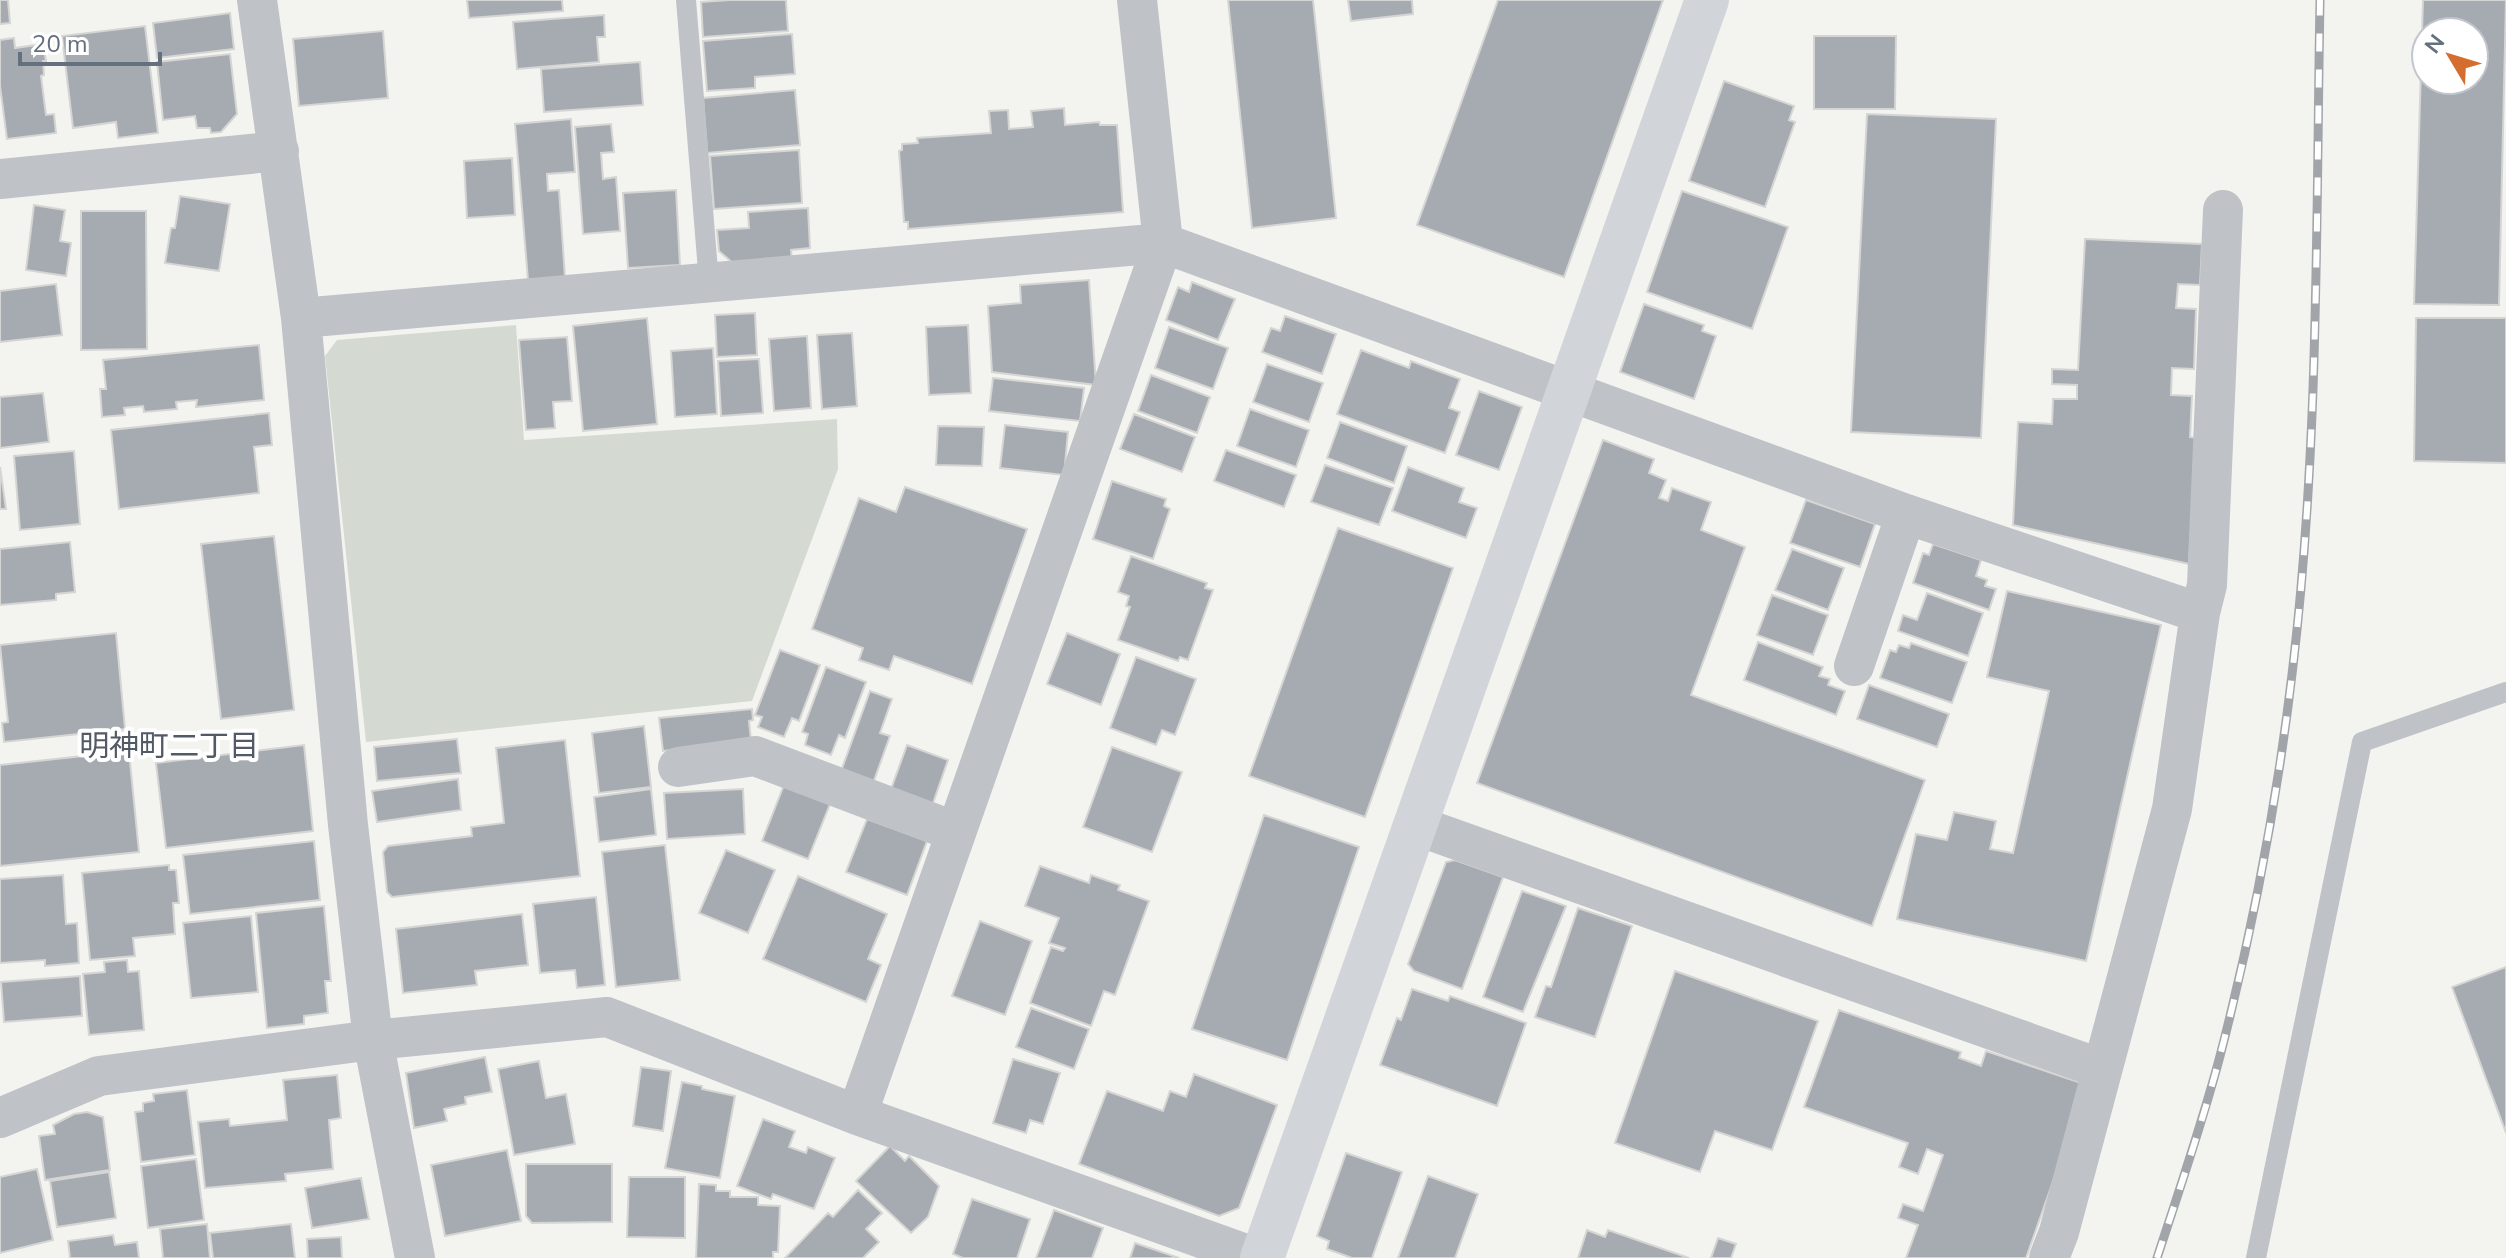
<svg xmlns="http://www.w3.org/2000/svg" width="2506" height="1258" font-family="'Nunito Sans','Noto Sans JP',sans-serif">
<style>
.green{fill:#d4dad2}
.building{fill:#a6abb2;stroke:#d5d5d3;stroke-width:2;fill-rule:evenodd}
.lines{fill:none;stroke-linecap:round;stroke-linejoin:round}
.lane{stroke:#bfc2c6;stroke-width:20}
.street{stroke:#bfc2c6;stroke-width:40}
.secondary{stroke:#d1d4d9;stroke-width:44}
.rail-casing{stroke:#a1a5aa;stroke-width:9}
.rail{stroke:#fff;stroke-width:6;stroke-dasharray:18;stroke-linecap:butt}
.labels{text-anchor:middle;stroke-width:8;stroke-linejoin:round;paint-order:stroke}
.neighbourhood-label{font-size:30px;fill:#525a65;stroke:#fff}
</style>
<rect width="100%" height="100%" fill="#f3f4f0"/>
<path class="green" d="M516,325L524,440L837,419L838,469L752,701L366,742L325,356L337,340Z"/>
<path class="building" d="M0,0H8L10,23L0,24Z
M467,0H562L563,11L469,18Z
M730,0H786L788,31L703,37L701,2Z
M1228,0H1313L1336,218L1252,228Z
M1348,0H1412L1413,14L1351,21Z
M1498,0H1663L1564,277L1417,225Z
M2423,0H2506L2499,305L2414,304ZM2426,32H2474V80H2426Z
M230,13L234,49L157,58L153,23Z
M604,15L605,37H597L599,62L517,69L513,22Z
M145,26L158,133L118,138L116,122L73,128L62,36Z
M383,31L388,98L299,106L293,39Z
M792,34L795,74L755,77V88L707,91L703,41Z
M1814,36H1896L1895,109H1814Z
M14,38L15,48L43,44L46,61H43L44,75L41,76L46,115L54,114L56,133L7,139L0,86V40Z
M230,54L237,114L221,132L211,133L210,128H197L195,116L163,120L157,62Z
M640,62L643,105L544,112L541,69Z
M1724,81L1794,106L1789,120L1795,122L1765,207L1689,181Z
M795,90L800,145L707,153L703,98Z
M1064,108L1065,125L1099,122L1100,125H1117L1123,212L908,229V222H904L899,151L902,150V144L918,143L917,138L991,133L989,111L1008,110L1009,129L1033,127L1031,111Z
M1867,114L1996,119L1981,438L1851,432Z
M571,119L575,172L547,174L548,191L559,190L565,277L528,280L515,124Z
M611,124L614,152L601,153L603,179L616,177L620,231L583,234L575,127Z
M799,150L802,203L714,209L710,156Z
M512,158L515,215L467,218L464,161Z
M676,190L680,265L628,268L623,193Z
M1682,191L1788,227L1752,329L1647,292Z
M180,196L230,204L219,271L165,263L171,228H175Z
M34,205L65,210L60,241L71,243L66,276L26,270Z
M808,208L810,248L791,250L792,260L734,264L719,251L717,230L749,228L748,212Z
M81,211H146L147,349L81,350Z
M2085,239L2202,244L2200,285L2178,284L2176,308L2196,309L2194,369L2172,368L2171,395L2192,396L2190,437L2196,438L2189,564L2013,525L2018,422L2052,424L2053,399H2077V385L2052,384V369L2078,370Z
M1089,280L1096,385L992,372L988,306L1021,303L1020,285Z
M1192,282L1235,299L1218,340L1166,320L1178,287L1189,292Z
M56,284L62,335L0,342V291Z
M1644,304L1704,325L1702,331L1716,336L1694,399L1620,372Z
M755,313L757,355L717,357L715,315Z
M1285,316L1336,334L1322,374L1262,352L1271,328L1280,331Z
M647,318L657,424L583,431L573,326Z
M2416,318H2506V463L2414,461Z
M968,325L971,393L929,395L926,327Z
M1169,327L1228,348L1213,389L1155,368Z
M852,333L857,406L822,409L817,335Z
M807,336L811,408L774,411L769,339Z
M567,337L572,401L553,402L555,428L526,430L519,340Z
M259,345L264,400L196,407L197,400L176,402L177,409L144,412L143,406L124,408L125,415L102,417L100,389H106L103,360Z
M713,348L717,414L675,417L671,351Z
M1361,350L1409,368L1411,361L1460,379L1449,408L1460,412L1445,453L1337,414Z
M759,359L763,413L721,416L718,361Z
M1267,364L1323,383L1309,422L1253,402Z
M1151,375L1210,397L1197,433L1138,411Z
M993,378L1084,388L1080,421L989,411Z
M1479,391L1522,407L1499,470L1456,455Z
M43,393L49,442L0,448V397Z
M1250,409L1309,430L1296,467L1237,446Z
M269,413L272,445L254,447L259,493L119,509L111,430Z
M1134,414L1195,437L1182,472L1120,449Z
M1340,422L1407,446L1394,483L1327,458Z
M1005,425L1068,432L1064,475L1000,468Z
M938,426L984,427L982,466L936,465Z
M1603,440L1654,459L1649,473L1666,480L1659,498L1668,501L1672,488L1711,502L1701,530L1745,547L1691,695L1925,780L1872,926L1477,783Z
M1226,450L1296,475L1284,507L1214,481Z
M74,451L80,524L20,530L14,456Z
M1325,465L1393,488L1379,525L1311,502Z
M0,467L6,509H0Z
M1408,467L1464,488L1459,502L1477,508L1466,538L1392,511Z
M1112,481L1166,499L1164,506L1170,509L1153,559L1093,539Z
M905,487L1027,529L972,684L894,656L889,670L859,660L863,648L812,629L859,498L896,512Z
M1806,500L1875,524L1860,567L1790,543Z
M1338,528L1453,568L1365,817L1249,776Z
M274,536L294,710L221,719L201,544Z
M70,542L75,592L56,594V600L0,605V549Z
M1933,544L1981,560L1976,576L1987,580L1985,586L1996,589L1989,610L1913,583L1923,553L1929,555Z
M1792,549L1844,568L1828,610L1775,590Z
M1131,556L1207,583L1205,588L1213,590L1188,660L1180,657L1178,661L1118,640L1130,607L1126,606L1129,596L1118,592Z
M2007,591L2161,625L2086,961L1897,919L1916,834L1947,840L1954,812L1996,821L1990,849L2013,853L2049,691L1987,677Z
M1927,593L1983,613L1968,656L1898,631L1903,615L1917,620Z
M1772,595L1828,615L1813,655L1757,635Z
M116,633L125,729L4,742L2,723L8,722L0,645Z
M1067,633L1120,654L1101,705L1047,684Z
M1758,642L1823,667L1819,676L1830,679L1828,685L1845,691L1836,715L1744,680Z
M1911,643L1967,662L1952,703L1880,678L1890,650L1896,652L1899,645L1909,648Z
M780,650L820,665L799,721L792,718L784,737L758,727L762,717L755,715Z
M1136,657L1196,679L1175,735L1162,730L1156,745L1110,728Z
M826,667L866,682L845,738L839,735L831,755L805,745L808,734L802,732Z
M1869,685L1949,714L1937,747L1857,719Z
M870,691L892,699L880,733L890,736L872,786L840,774Z
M752,709L753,720L749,721L751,741L663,751L659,718Z
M644,726L651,787L599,793L592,733Z
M127,732L139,852L0,866V765L101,754L99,735Z
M457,739L461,773L377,781L374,747Z
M565,740L580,876L392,897L387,892L383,852L388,846L472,836L471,827L504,823L496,748Z
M304,745L313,831L166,848L156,763Z
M907,745L948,760L932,806L890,792Z
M1112,747L1182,772L1152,852L1083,827Z
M458,779L461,810L377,822L372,791Z
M784,785L830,804L808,859L762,841Z
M651,789L656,835L599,842L594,797Z
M743,789L745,834L667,839L664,793Z
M1264,815L1359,847L1287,1060L1192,1029Z
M867,819L927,841L907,895L846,872Z
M314,841L320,900L190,914L183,855Z
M665,845L680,980L616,987L602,852Z
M726,850L775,870L748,933L699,913Z
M1455,860L1503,877L1462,989L1414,971L1408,964L1446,862Z
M169,865V870H176L179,903H173L175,934L133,938L135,956L90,960L82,873Z
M1040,866L1089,883L1091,875L1120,885L1118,890L1149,901L1115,995L1104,991L1091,1026L1030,1003L1051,947L1063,951L1065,948L1049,943L1059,918L1025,906Z
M63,875L66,924L77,923L79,963L45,966V960L0,963V879Z
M798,876L887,914L868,959L881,965L866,1002L763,959Z
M1522,891L1566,906L1523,1012L1483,997Z
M596,897L605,985L577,988L575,970L540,973L533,904Z
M324,906L331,981H325L328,1013L304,1016V1024L267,1028L256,913Z
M1578,908L1632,926L1595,1037L1535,1017L1546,986L1551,987Z
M522,914L528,965L475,971L477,985L403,993L396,929Z
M251,916L258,992L191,998L183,923Z
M980,921L1032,941L1005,1015L952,996Z
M127,960L128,972L139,971L144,1030L89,1035L83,974L105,972L104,962Z
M2506,967V1133L2452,987Z
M1675,971L1818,1021L1772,1150L1715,1131L1700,1172L1615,1143Z
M80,976L82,1016L4,1022L1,982Z
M1412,989L1448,1001L1450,996L1526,1023L1497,1106L1380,1065L1397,1018L1401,1020Z
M1031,1008L1089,1029L1074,1069L1016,1047Z
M1839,1010L1961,1052L1959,1058L1981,1066L1986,1051L2087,1085L2026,1258H1906L1918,1225L1898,1218L1903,1204L1923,1211L1943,1155L1927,1149L1918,1174L1899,1167L1908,1143L1804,1107Z
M485,1057L492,1092L465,1097L466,1104L444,1109L447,1121L414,1128L406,1073Z
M1013,1059L1060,1073L1043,1124L1030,1120L1026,1133L993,1123Z
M539,1061L546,1098L566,1094L575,1144L514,1155L498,1069Z
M641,1067L671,1071L663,1131L633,1126Z
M1194,1074L1277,1105L1239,1208L1219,1216L1079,1164L1107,1091L1163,1111L1170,1091L1186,1097Z
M337,1075L341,1118L329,1120L333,1169L285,1174L286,1181L205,1188L198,1122L229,1119L230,1126L287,1120L283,1080Z
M682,1082L702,1086V1089L735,1096L720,1178L665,1168Z
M187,1090L195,1155L141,1162L135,1112L143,1111V1103L154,1101L153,1094Z
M87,1112L103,1117L110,1170L45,1180L39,1136L55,1134L53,1125L74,1114Z
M763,1119L795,1131L789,1147L806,1153L808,1147L835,1158L814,1209L773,1194L771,1199L737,1186Z
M890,1146L905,1161L909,1156L939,1186L928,1217L911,1233L856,1181Z
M507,1150L521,1221L445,1236L431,1165Z
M1346,1153L1402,1172L1372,1258H1352L1327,1249L1329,1241L1317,1236Z
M196,1159L204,1220L148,1228L141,1166Z
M526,1164H612V1222L532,1223L526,1216Z
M37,1169L53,1240L0,1253V1177Z
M109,1172L116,1218L57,1227L50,1181Z
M1428,1176L1478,1194L1455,1258H1398Z
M629,1177H685V1238L627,1237Z
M361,1178L369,1219L312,1228L305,1188Z
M699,1184L716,1185V1191H730V1197H758V1205L780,1206L778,1252H773V1258H696Z
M858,1190L882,1213L866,1229L879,1242L863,1258H785L828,1213L833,1217Z
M972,1199L1030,1219L1017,1258H963L953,1254Z
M1054,1210L1103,1228L1092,1258H1036Z
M207,1224L210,1258H163L160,1229Z
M291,1224L295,1258H213L210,1233Z
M1587,1230L1605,1237L1608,1230L1689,1258H1578Z
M113,1235L115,1245L137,1242L139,1258H70L68,1241Z
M341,1237L342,1258H308L307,1239Z
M1718,1238L1736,1244L1731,1258H1711Z
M1135,1243L1179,1258H1130Z"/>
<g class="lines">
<path class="lane" d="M686,0L709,283
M2256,1258L2362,742L2506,692"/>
<path class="street" d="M257,0L301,318L348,825L373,1040L415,1258
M0,179L279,151
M301,318L1163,243L1906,514L2200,613
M1854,666L1906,514
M678,767L755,756L956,832
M1415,825L2102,1069
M857,1115L1163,243L1137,0
M0,1118L99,1076L373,1040L607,1017L857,1115L1257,1258
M2049,1258L2059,1232L2172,809L2200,613L2207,585L2223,210"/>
<path class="secondary" d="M1262,1258L1707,0"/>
<defs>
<path id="rail" d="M2157,1258C2179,1191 2202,1124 2220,1056C2253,929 2278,796 2293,666C2319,445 2316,222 2320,0"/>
</defs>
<use href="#rail" class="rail-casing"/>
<use href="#rail" class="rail"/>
</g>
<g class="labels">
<g class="neighbourhood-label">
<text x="169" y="756">明神町二丁目</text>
</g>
</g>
<g transform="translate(2450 56) rotate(308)"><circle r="38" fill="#ffffff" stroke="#c1c6cc" stroke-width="2"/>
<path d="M0-6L14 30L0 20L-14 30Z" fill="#d56d2f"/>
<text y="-12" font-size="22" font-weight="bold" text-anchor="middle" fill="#65707f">N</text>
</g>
<path d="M20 52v12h140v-12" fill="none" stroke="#65707f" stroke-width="4"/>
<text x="32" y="52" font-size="24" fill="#65707f" stroke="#ffffff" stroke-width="6" paint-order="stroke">20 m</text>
</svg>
